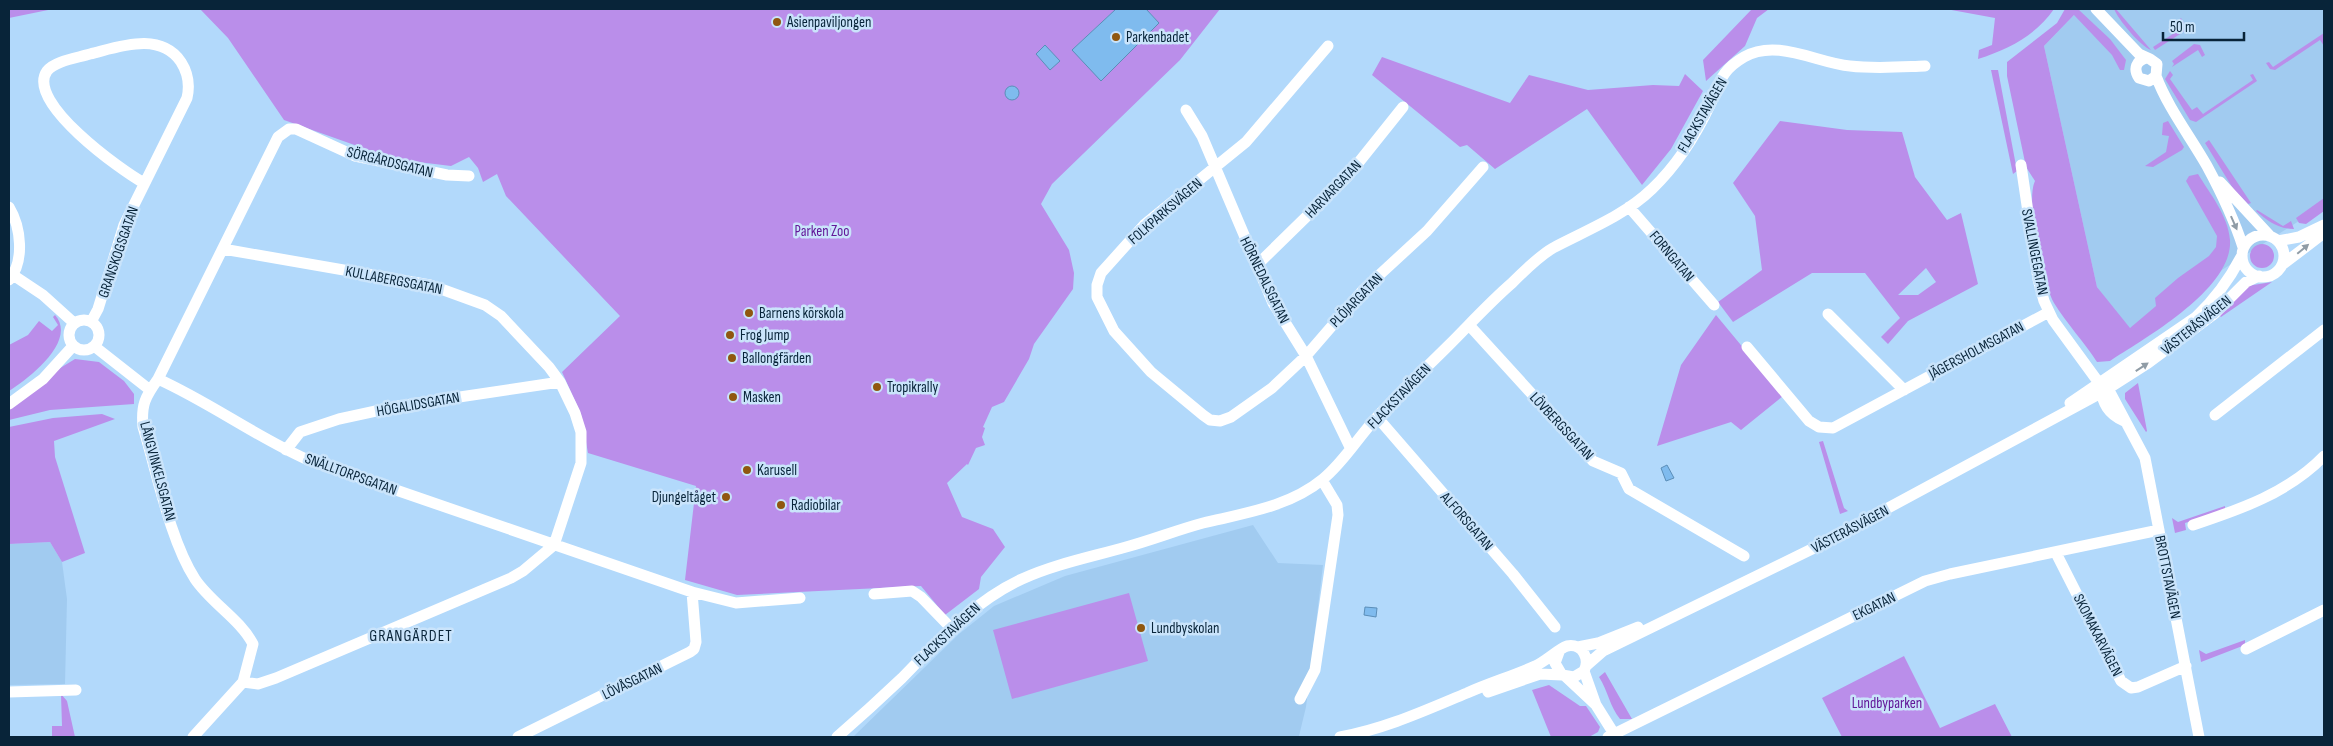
<svg xmlns="http://www.w3.org/2000/svg" width="2333" height="746" font-family="'Sofia Sans Condensed',sans-serif">
<style>
.built{fill:#a1cbf0}
.green{fill:#ba8eea;fill-rule:evenodd}
.water{fill:#7fbbee;stroke:#5b8eb8}
.lines{fill:none;stroke-linecap:round;stroke-linejoin:round}
.minor{stroke:#fff;stroke-width:11}
.oneway{fill:#909ca6}
.poi-dot{fill:#905710;stroke:#cae4fb;stroke-width:2}
.labels{text-anchor:middle;stroke-width:5;stroke-linejoin:round;paint-order:stroke}
.poi-label{font-size:15px;fill:#082439;stroke:#cae4fb;text-anchor:start}
.street-label{font-size:15px;fill:#082439;stroke:#cae4fb}
.park-label{font-size:15px;fill:#631899;stroke:#cae4fb}
.neighbourhood-label{font-size:16px;letter-spacing:1px;fill:#082439;stroke:#cae4fb}
</style>
<rect width="100%" height="100%" fill="#b2d9fb"/>
<path class="built" d="M2080,9H2324V205L2129,329L2097,287L2044,46Z
M1253,525L1278,563L1323,565L1306,707L1299,736L853,737L959,634L994,606L1065,576Z
M50,542L62,562L67,599L65,684L9,685V544Z"/>
<path class="green" d="M9,9H53L9,18Z
M200,9H1116L1072,50L1103,76L1159,23L1146,9H1220L1180,60L1052,184L1041,204L1069,250L1074,273L1073,289L1034,344L1029,359L1004,402L992,407L983,427L985,428L982,437L985,445L976,448L968,465L967,464L947,483L962,517L993,529L1005,547L981,577L979,589L945,615L921,586L737,595L685,580L696,486L588,453L581,414L562,372L620,316L506,196L497,174L483,182L478,168L469,157L451,166L394,159L284,120L228,38Z
M1752,9H1769L1757,18L1745,46L1706,81L1703,60Z
M1946,9H2054C2035,36 2009,49 1978,59L1979,50L1992,45L1995,18Z
M2065,9L2079,10L2110,39L2126,60L2124,70H2120L2112,55L2074,15L2044,46L2097,287L2130,328L2156,306L2155,298L2178,278L2209,256L2216,247L2217,236L2186,181L2189,176L2198,174C2210,194 2228,215 2230,240C2233,289 2145,338 2110,361L2097,362C2084,342 2067,324 2054,303C2043,284 2025,201 2035,181L2026,167L2007,76V62L2057,23Z
M2114,9H2116L2151,50C2140,46 2118,19 2114,9Z
M2181,18L2188,29L2155,50L2153,47L2182,28L2178,21Z
M2324,33V46L2320,40L2275,70L2270,69L2266,63L2269,62L2273,67Z
M2194,44L2200,45L2205,55L2202,57L2198,50L2172,67L2174,64L2172,61Z
M1382,57L1510,103L1529,75L1588,90L1653,85L1679,86L1685,74L1703,91L1671,149L1642,185L1587,109L1495,169L1467,145L1460,147L1372,75Z
M1991,70H1998L2017,171L2013,174Z
M2170,71L2173,75L2170,79L2192,110L2197,107L2203,114L2253,80L2250,75L2253,74L2257,81L2196,122L2190,120L2165,79Z
M1780,121L1847,130L1902,132L1915,177L1947,220L1961,213L1978,284L1908,321L1888,344L1881,337L1900,318L1865,273H1812L1733,322L1718,302L1762,270L1755,216L1733,183ZM1926,268L1936,282L1918,295H1898Z
M2168,121L2184,147L2182,150L2153,167L2145,166L2166,152L2169,136L2162,135L2163,123Z
M2209,140L2251,203L2248,204L2234,190L2205,143Z
M2324,198V211L2306,224L2299,223L2296,218Z
M2257,210L2283,226L2291,221L2294,229C2278,229 2268,221 2256,211Z
M2250 256a12 12 0 1 1 24 0a12 12 0 1 1-24 0Z
M2272,282L2221,317L2220,316L2247,286Z
M55,315C78,341 28,379 9,391V345L28,335L39,321L52,331L58,325L53,317Z
M1716,315L1783,396L1741,430L1731,422L1657,446L1681,365Z
M75,359L99,362L124,381L134,394V404L50,410L9,420V407L57,370Z
M2138,383L2147,431L2146,432L2125,399V393Z
M102,414L115,419L54,441L55,457L85,553L62,562L50,542L9,544V427L53,418Z
M1823,441L1844,508L1848,511L1840,514L1819,442Z
M2225,506V510L2185,523L2186,530L2175,533L2172,518L2178,522Z
M1129,593L1148,661L1012,699L993,630Z
M2245,640V645L2201,662L2199,650L2206,654Z
M1904,656L1940,728L1995,704L2012,737H1842L1822,698Z
M1605,672L1632,719H1620C1610,707 1608,691 1599,677Z
M1549,685L1580,706H1586L1600,727L1598,732L1589,737H1551L1532,690Z
M61,694L67,701L75,737L52,736V726H62Z"/>
<path class="water" d="M1116,9H1146L1159,23L1101,81L1072,50Z
M1045,45L1060,61L1050,70L1036,54Z
M1005 93a7 7 0 1 1 14 0a7 7 0 1 1-14 0Z
M1667,465L1674,478L1666,481L1661,468Z
M1365,607L1377,608L1376,617L1364,615Z"/>
<g class="lines">
<path class="minor" d="M2096,9L2139,54L2150,59L2157,64L2156,76L2149,81L2139,78C2133,69 2136,60 2147,58
M1328,46L1246,142L1145,224L1101,273L1097,285V297L1114,331L1151,372L1203,415L1210,420L1220,421L1231,417L1272,388L1306,356L1363,290L1427,231L1483,167
M2156,76C2168,108 2190,136 2207,166C2221,192 2234,219 2243,247
M1186,110L1202,136L1273,303L1306,356L1350,447
M2021,165L2038,279L2044,301L2053,320L2099,383L2111,394L2145,458L2199,737
M2220,182L2270,236
M9,207C21,227 25,261 9,280
M1629,207L1714,305
M2242 256a21 21 0 1 1 42 0a21 21 0 1 1-42 0Z
M2278,241L2299,237L2324,225
M223,249L430,285L485,305L501,316L549,367L560,382L575,413L581,432V463L554,545
M2282,265L2324,233
M1256,266L1347,177L1403,107
M13,275L43,295L74,323
M1828,314L1904,390
M69 335a15 15 0 1 1 30 0a15 15 0 1 1-30 0Z
M91,322L98,309L124,225L187,98C190,85 188,73 181,62C160,31 119,47 90,54C77,58 55,61 47,71C25,102 122,171 144,183
M1469,325L1593,461L1621,473L1629,489L1744,556
M94,346L150,390
M1747,347L1809,421L1819,427L1833,428L2049,312
M158,379C209,402 255,436 306,459L692,592L736,603L800,598
M2100,387C2103,404 2108,414 2124,421
M2070,403L2196,317C2215,299 2229,280 2241,257
M9,404L43,379L73,346
M2215,415L2324,330
M1377,417L1513,574L1555,627
M286,450L300,432L339,419L399,406L560,382
M2193,525C2241,509 2288,493 2324,456
M2056,553L2121,681L2131,688L2138,687L2186,666
M874,594L912,591L921,597L951,628
M1578,647L1598,643L1638,627
M2246,649L2324,610
M1587,665L1603,651L1814,548L2101,393L2148,363L2214,314L2246,282L2259,276
M1584,671L1596,705L1616,737
M1565,676L1596,705
M243,682L258,684L276,678L511,578L523,571L554,545
M9,692L76,690
M1488,692L1540,674L1562,675
M1300,699L1315,670L1338,515L1337,505L1322,480
M193,737L243,682L253,644C240,619 211,603 195,579C170,540 157,473 143,427C141,405 145,397 158,379L278,137L289,129H296L355,156L447,175L469,176
M518,737L690,652L694,649L696,642L692,592
M837,737C859,718 881,698 902,678C939,640 973,602 1022,579C1055,564 1091,557 1126,547C1152,540 1177,530 1203,523C1245,513 1289,507 1323,479C1344,462 1359,436 1377,417C1400,392 1425,369 1449,345C1470,324 1490,302 1512,283C1524,271 1539,256 1553,248C1587,230 1624,216 1652,189C1676,166 1696,135 1710,105C1720,83 1720,71 1744,57C1777,38 1817,63 1850,66C1875,69 1899,67 1925,66
M1340,737C1385,729 1426,710 1467,693C1489,683 1513,676 1535,666C1545,662 1558,649 1567,646C1583,643 1590,659 1584,671L1574,677L1562,675L1555,663L1559,652
M1608,737L1925,581L1950,574L2159,530"/>
</g>
<defs><path id="oneway-solid" d="M-6-.8H1V-3.2L6.5 0L1 3.2V.8H-6Z" transform="scale(1.25)"/></defs>
<g class="oneway">
<use href="#oneway-solid" transform="translate(2234 223) rotate(66)"/>
<use href="#oneway-solid" transform="translate(2303 249) rotate(-40)"/>
<use href="#oneway-solid" transform="translate(2142 367) rotate(-33)"/>
</g>
<g class="poi-dot">
<circle cx="777" cy="22" r="5"/>
<circle cx="1116" cy="37" r="5"/>
<circle cx="749" cy="313" r="5"/>
<circle cx="730" cy="335" r="5"/>
<circle cx="732" cy="358" r="5"/>
<circle cx="877" cy="387" r="5"/>
<circle cx="733" cy="397" r="5"/>
<circle cx="747" cy="470" r="5"/>
<circle cx="726" cy="497" r="5"/>
<circle cx="781" cy="505" r="5"/>
<circle cx="1141" cy="628" r="5"/>
</g>
<g class="labels">
<g class="poi-label">
<text x="787" y="27">Asienpaviljongen</text>
<text x="1126" y="42">Parkenbadet</text>
<text x="759" y="318">Barnens körskola</text>
<text x="740" y="340">Frog Jump</text>
<text x="742" y="363">Ballongfärden</text>
<text x="887" y="392">Tropikrally</text>
<text x="743" y="402">Masken</text>
<text x="757" y="475">Karusell</text>
<text x="716" y="502" text-anchor="end">Djungeltåget</text>
<text x="791" y="510">Radiobilar</text>
<text x="1151" y="633">Lundbyskolan</text>
</g>
<g class="street-label">
<text transform="translate(1702 115) rotate(-60)" y="5">FLACKSTAVÄGEN</text>
<text transform="translate(390 162) rotate(14)" y="5">SÖRGÅRDSGATAN</text>
<text transform="translate(1333 189) rotate(-46)" y="5">HARVARGATAN</text>
<text transform="translate(1165 211) rotate(-41)" y="5">FOLKPARKSVÄGEN</text>
<text transform="translate(118 252) rotate(-71)" y="5">GRANSKOGSGATAN</text>
<text transform="translate(2035 252) rotate(79)" y="5">SVALLINGEGATAN</text>
<text transform="translate(1672 256) rotate(50)" y="5">FORNGATAN</text>
<text transform="translate(394 280) rotate(11)" y="5">KULLABERGSGATAN</text>
<text transform="translate(1265 280) rotate(64)" y="5">HÖRNEDALSGATAN</text>
<text transform="translate(1356 300) rotate(-46)" y="5">PLÖJARGATAN</text>
<text transform="translate(2196 325) rotate(-39)" y="5">VÄSTERÅSVÄGEN</text>
<text transform="translate(1976 350) rotate(-28)" y="5">JÄGERSHOLMSGATAN</text>
<text transform="translate(1399 396) rotate(-46)" y="5">FLACKSTAVÄGEN</text>
<text transform="translate(418 404) rotate(-10)" y="5">HÖGALIDSGATAN</text>
<text transform="translate(1562 426) rotate(47)" y="5">LÖVBERGSGATAN</text>
<text transform="translate(158 471) rotate(75)" y="5">LÅNGVINKELSGATAN</text>
<text transform="translate(351 474) rotate(20)" y="5">SNÄLLTORPSGATAN</text>
<text transform="translate(1467 521) rotate(49)" y="5">ALFORSGATAN</text>
<text transform="translate(1850 529) rotate(-28)" y="5">VÄSTERÅSVÄGEN</text>
<text transform="translate(2168 577) rotate(79)" y="5">BROTTSTAVÄGEN</text>
<text transform="translate(1874 606) rotate(-26)" y="5">EKGATAN</text>
<text transform="translate(947 634) rotate(-43)" y="5">FLACKSTAVÄGEN</text>
<text transform="translate(2098 635) rotate(63)" y="5">SKOMAKARVÄGEN</text>
<text transform="translate(632 681) rotate(-26)" y="5">LÖVÅSGATAN</text>
</g>
<g class="park-label">
<text x="822" y="236">Parken Zoo</text>
<text x="1887" y="708">Lundbyparken</text>
</g>
<g class="neighbourhood-label">
<text x="411" y="641">GRANGÄRDET</text>
</g>
</g>
<rect width="2333" height="746" fill="none" stroke="#082439" stroke-width="20"/>
<path d="M2163 32v8h81v-8" fill="none" stroke="#082439" stroke-width="2.5"/>
<text x="2170" y="32" font-size="15" fill="#082439" stroke="#cae4fb" stroke-width="4" paint-order="stroke">50 m</text>
</svg>
